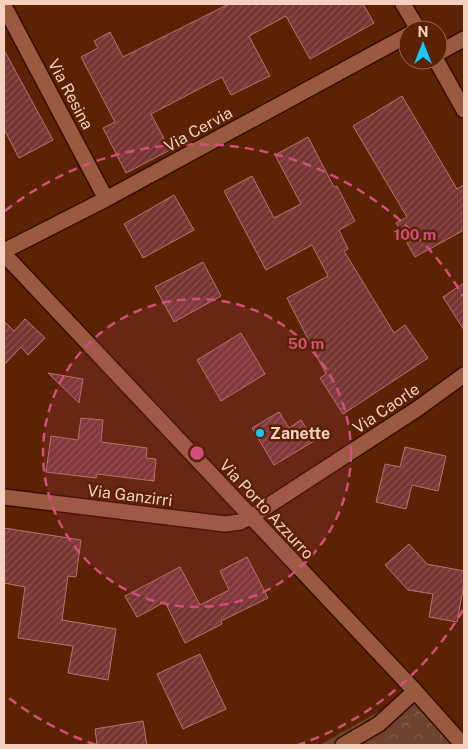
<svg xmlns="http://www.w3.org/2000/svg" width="468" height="749" font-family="'Public Sans',sans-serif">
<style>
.park{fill:url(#park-crowns)}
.building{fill:url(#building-hatch);stroke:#ba726e}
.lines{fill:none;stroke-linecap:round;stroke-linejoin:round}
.minor-casing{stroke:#380d00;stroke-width:18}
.minor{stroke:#995a3f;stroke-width:15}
.ring{fill:none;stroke:#d14f7a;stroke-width:2.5;stroke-dasharray:9 6}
.poi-dot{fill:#14cafb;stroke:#5b2204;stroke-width:2}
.labels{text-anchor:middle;stroke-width:5;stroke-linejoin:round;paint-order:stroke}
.street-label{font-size:16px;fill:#f5d0c1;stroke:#5b2204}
.poi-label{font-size:16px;font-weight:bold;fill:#f5d0c1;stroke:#5b2204;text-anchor:start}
.centre{fill:#d14f7a;stroke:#5b2204;stroke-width:2.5}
.ring-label{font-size:15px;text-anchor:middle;font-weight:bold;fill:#d14f7a;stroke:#5b2204;stroke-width:5;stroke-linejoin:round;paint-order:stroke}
</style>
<defs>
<pattern id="park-crowns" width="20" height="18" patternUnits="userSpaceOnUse" patternTransform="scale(1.25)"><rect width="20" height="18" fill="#6f4330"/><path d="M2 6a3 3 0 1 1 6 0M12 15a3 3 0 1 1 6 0" fill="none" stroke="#845d4c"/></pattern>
<pattern id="building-hatch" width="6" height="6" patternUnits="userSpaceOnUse" patternTransform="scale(1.25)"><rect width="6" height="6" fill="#773533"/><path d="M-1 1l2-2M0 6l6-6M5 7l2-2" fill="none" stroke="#8b514f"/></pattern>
</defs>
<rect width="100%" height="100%" fill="#5b2204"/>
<path class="park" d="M415,691L463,745H320Z"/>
<path class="building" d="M229,4H363L374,23L310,59L286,16L249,36L270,76L231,95L222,77L151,114L170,150L126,173L103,128L115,122L81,57L98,48L94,41L110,32L123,57Z
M4,50L53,140L19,158L4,129Z
M402,96L457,189L464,185V230L415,257L396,223L407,217L353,126Z
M308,137L334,187L337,186L355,221L339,230L348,249L344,251L394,333L405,325L428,358L343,414L320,378L326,374L287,298L328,276L312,245L266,270L224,191L252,176L274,218L301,204L275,155Z
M174,195L194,230L143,258L124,224Z
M203,262L221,296L174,322L155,287Z
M464,283V330L443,297Z
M25,319L45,338L28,355L21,347L4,365V321L14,331Z
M241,333L265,374L221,401L197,360Z
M48,373L83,379L79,403Z
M279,412L289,428L301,420L314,441L274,465L252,428Z
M81,418L103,420L101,442L147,448L146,458L156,459L154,481L97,474L96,478L46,472L51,436L78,440Z
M405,447L446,456L438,491L412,485L406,509L376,502L385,464L400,467Z
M4,528L81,540L76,577L68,576L62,620L116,629L108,680L68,673L73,646L18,638L25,587L4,583Z
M409,544L427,564L464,571V584L457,622L429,617L433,594L408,590L385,565Z
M247,557L268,598L221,621L222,624L185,643L165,602L137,617L125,596L180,567L200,605L229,590L220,571Z
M200,654L226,709L183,729L157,674Z
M143,721L147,745H97L95,729Z"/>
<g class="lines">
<defs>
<path id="minor" d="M403,4L418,29
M4,6L106,199
M438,53L464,39
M436,60L464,110
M4,251L106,199L408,35
M4,254L415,691L463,745
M4,497L225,524L240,522L251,517L417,409L464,375
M343,745L379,724L415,691"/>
</defs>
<use href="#minor" class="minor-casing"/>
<use href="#minor" class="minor"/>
</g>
<circle cx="197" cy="453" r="154" fill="#d14f7a" fill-opacity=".12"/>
<g class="ring">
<circle cx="197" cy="453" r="154"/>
<path d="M463 610A309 309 0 0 1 298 745M96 745A309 309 0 0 1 5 695M5 211A309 309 0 0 1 463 296"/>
</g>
<circle class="poi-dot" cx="260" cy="433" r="5"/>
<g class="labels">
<g class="street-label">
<text transform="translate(71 94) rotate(62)" y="6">Via Resina</text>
<text transform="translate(198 129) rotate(-29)" y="6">Via Cervia</text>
<text transform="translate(386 408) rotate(-34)" y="6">Via Caorle</text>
<text transform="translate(130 495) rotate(7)" y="6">Via Ganzirri</text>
<text transform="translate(267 509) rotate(47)" y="6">Via Porto Azzurro</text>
</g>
<g class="poi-label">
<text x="270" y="439">Zanette</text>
</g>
</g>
<circle cx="197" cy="453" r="8" class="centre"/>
<g class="ring-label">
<text x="415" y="240">100 m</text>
<text x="306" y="349">50 m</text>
</g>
<rect width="468" height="749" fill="none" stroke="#f5d0c1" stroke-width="10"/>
<g transform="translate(423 45)"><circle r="24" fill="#5b2204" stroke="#996850"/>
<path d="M0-4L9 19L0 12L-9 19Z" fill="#14cafb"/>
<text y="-8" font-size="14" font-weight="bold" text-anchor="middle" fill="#f5d0c1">N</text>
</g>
</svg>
